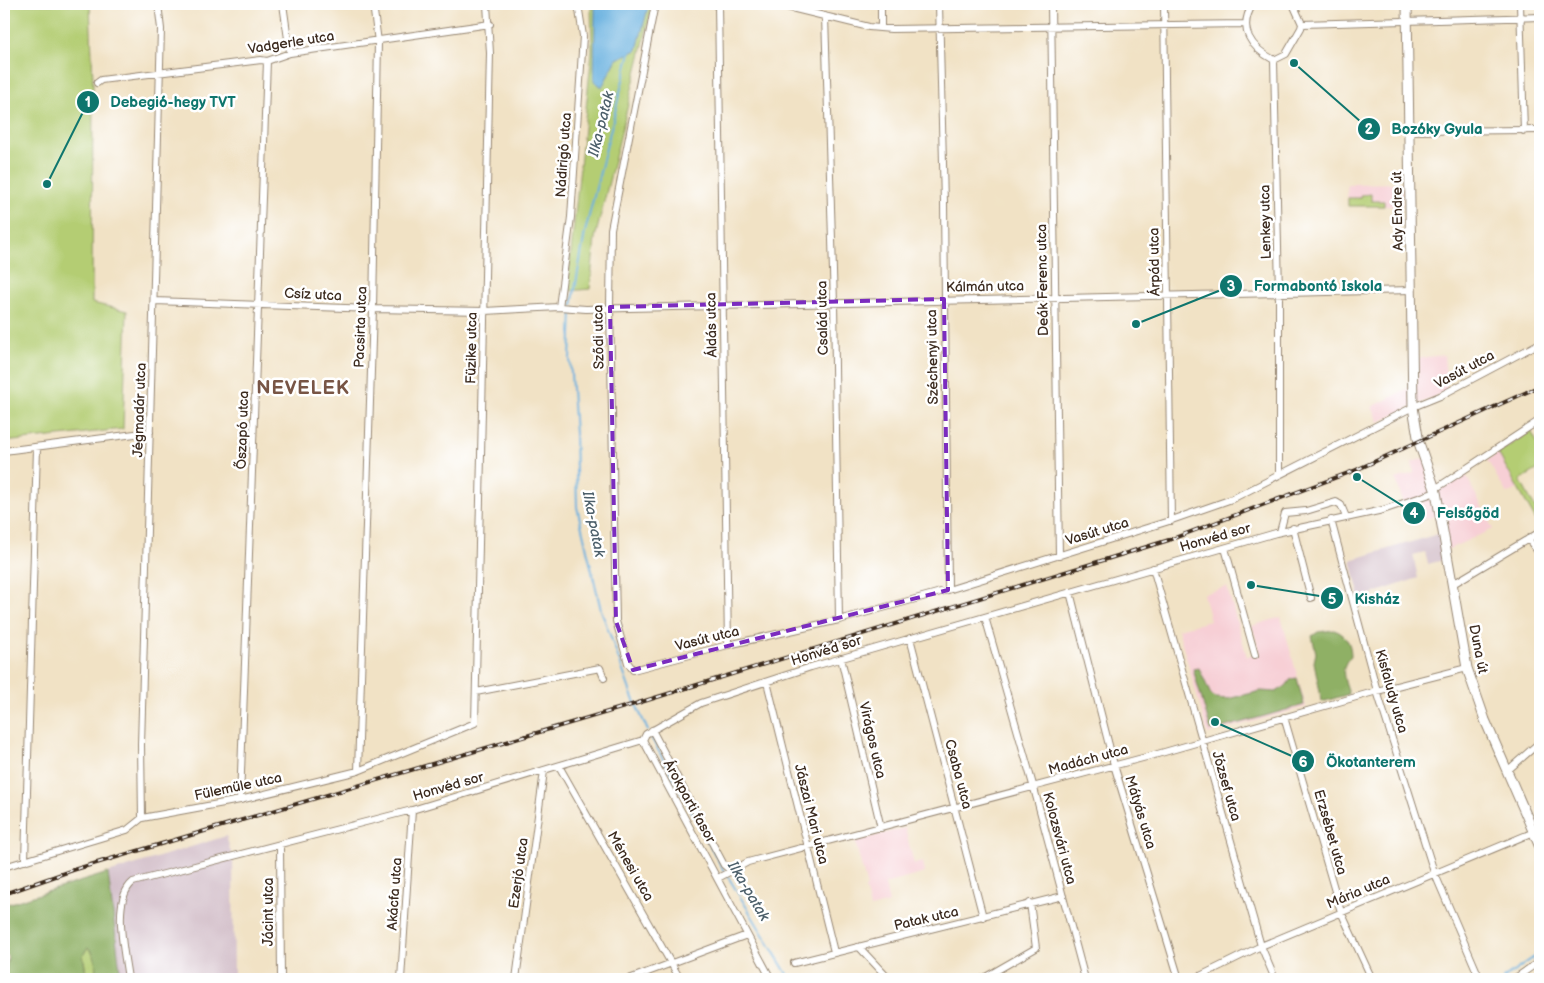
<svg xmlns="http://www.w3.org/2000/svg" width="1544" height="983" font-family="'Balsamiq Sans',sans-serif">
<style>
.built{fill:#f7cfd5}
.industrial{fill:#d2bdc8}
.green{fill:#b4cd73;stroke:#787c48}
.forest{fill:#8fb065;stroke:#656d42}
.water{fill:#68b0df;stroke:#526d7e}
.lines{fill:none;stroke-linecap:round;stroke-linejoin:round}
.stream{stroke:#68b0df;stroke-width:2}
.street-casing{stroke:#968672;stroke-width:8}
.secondary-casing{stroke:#968672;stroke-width:11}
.street{stroke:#fff;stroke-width:6}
.secondary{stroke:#fff;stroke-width:9}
.rail-casing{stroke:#3b2a1e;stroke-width:4}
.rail{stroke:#fff;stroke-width:2;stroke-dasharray:5.5;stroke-linecap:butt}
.marked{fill:none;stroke:#7b2cbf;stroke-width:4;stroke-dasharray:10 6;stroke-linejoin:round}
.labels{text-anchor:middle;stroke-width:5;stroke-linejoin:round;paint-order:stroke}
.street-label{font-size:14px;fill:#3b2a1e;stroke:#fff}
.water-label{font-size:15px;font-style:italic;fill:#4d606b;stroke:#fff}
.district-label{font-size:19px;font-weight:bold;letter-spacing:1px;fill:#785545;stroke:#fff}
.leader{fill:none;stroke:#0f766e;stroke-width:2}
.callout-dot{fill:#0f766e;stroke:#fff;stroke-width:2}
.mark-label{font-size:15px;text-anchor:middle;font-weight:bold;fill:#fff}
.callout-label{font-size:15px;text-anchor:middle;font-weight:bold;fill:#0f766e;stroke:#fff;stroke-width:5;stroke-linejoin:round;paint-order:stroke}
</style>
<rect width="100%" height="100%" fill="#fff"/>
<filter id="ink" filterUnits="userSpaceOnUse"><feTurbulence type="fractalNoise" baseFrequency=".02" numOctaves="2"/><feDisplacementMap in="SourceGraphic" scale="10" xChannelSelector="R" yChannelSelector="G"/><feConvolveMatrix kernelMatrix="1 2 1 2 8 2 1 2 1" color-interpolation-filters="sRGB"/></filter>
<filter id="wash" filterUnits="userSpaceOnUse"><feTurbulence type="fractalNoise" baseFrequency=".0096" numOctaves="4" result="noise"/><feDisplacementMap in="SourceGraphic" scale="20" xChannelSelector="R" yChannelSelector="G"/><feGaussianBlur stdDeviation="1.12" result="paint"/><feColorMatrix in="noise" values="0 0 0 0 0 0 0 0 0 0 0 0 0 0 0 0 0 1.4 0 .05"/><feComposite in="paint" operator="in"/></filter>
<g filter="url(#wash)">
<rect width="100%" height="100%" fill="#f1e2c5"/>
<path class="built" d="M1402,183V206H1348L1347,184Z
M1444,355L1447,391L1379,422L1372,407L1417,384L1419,358Z
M1498,453L1518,489L1507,494L1487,460Z
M1428,457L1439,489L1465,473L1493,529L1442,552L1435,516L1409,524L1396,479L1414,473L1412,462Z
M1227,587L1247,657L1260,653L1252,626L1281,617L1306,707L1208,734L1178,629L1210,621L1203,594Z
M905,828L914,864L923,862L925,873L885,884L889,903L870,908L865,888L867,887L855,841Z"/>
<path class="industrial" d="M1438,534L1443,560L1428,564L1425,552L1413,555L1418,578L1360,598L1351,560Z
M226,836L233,859L234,979H121L108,873Z"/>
<path class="green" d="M4,4H90L93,82L92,303L127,311L123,429L4,442Z
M591,4H653L595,238L590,289L567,291L592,51Z
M1371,194V201H1384V206H1348V198H1360L1361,195Z
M1531,431L1540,448V468L1520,480L1540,517V523L1538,524L1498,453Z
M88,947C96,956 97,967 94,979H87L83,955Z"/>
<path class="forest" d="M1334,630C1346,634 1351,643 1351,656C1339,668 1344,679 1349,694L1322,702L1314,662L1316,653L1312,636L1318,632Z
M1199,668L1211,695L1216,698L1227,699L1261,691L1276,692L1286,686L1291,679L1297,678L1304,705L1211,731L1193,669Z
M108,873L121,979H94C97,967 97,956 88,947L83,955L87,979H5L8,957L4,951V905Z"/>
<path class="water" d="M595,4H649L637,50L617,59L602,87L594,81Z"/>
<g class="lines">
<path class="stream" d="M572,306L585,232L630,52
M572,310L570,359L575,434L577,507L601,610L632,696L648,731
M650,735L724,871
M727,875L790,979
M1503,979L1540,953"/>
</g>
</g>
<g filter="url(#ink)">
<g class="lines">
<defs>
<path id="street" d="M283,4L290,53
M655,4L611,229L610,307L616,621L628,663L633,670L728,645L839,620L948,590L1166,522L1232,499L1413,407L1440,396L1540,343
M718,4L728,645
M775,4L869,27L891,29L1245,24
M881,4V28
M939,4L944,203L948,590
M1051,4L1059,556
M1164,4L1171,521
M1253,4C1237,29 1251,48 1274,60L1286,54L1301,28L1302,24L1293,4
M1520,4L1524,131
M825,16L834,303L839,620
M1302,24L1540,17
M1274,60L1279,293V474
M97,83L101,80L261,60L267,61L290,53L490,24
M1409,131L1540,130
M155,301L373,309L485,311L559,307L586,309L1412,290
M559,307L571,217L583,36L578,4
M4,451L150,432
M1435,489L1540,420
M1331,520L1377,691L1434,872L1480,979
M1293,528L1311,598
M1280,532L1285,513L1306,511L1336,502L1341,505L1346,517
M1528,539L1540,554
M1225,548L1255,655
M1153,568L1261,946L1275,979
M1453,584L1540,532
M1070,592L1114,765L1179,979
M985,617L1035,792L1085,979
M910,638L983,917
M841,658L881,828
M767,682L834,952
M476,692L600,668L604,678
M1284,717L1341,912L1372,979
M652,730L724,865L731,871
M643,740L771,979
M559,766L680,979
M358,771L373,309L378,42L373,4
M1507,771L1540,742
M240,800L267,61
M142,818L141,745L161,29L158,4
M280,845L281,979
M25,861L37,448
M4,867L127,830L142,818L240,800L358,771L475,723L490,53L487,4
M718,878L748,862L1154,755L1377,691L1467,668
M859,947L889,979
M794,963L1063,896
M128,979C125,954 111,900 133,882L412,810L643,740L646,734L701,703L811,667L1276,533L1383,510L1436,492
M401,979L412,810
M516,979L544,771
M629,979L747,935
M982,979L1036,948L1030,903
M1194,979L1261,946L1534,832
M1514,979L1540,961"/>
<path id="secondary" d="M1407,4L1413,407L1419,443L1436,492L1467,668L1485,720L1540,847"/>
</defs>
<use href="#street" class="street-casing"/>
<use href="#secondary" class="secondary-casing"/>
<use href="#street" class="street"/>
<use href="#secondary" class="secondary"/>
<defs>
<path id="rail" d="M4,894L73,870L638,703L1169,540L1356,470L1540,386"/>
</defs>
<use href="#rail" class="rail-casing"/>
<use href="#rail" class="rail"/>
</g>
</g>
<path class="marked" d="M944,299L948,590L633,670L616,621L610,307Z"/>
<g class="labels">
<g class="street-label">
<text transform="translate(291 42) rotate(-9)" y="5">Vadgerle utca</text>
<text transform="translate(563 155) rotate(-86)" y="5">Nádirigó utca</text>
<text transform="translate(1397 211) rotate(-91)" y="5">Ady Endre út</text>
<text transform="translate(1265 222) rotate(-91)" y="5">Lenkey utca</text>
<text transform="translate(1154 262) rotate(-91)" y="5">Árpád utca</text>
<text transform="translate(1042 280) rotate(-91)" y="5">Deák Ferenc utca</text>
<text transform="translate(985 286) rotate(-1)" y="5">Kálmán utca</text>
<text transform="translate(313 294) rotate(3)" y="5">Csíz utca</text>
<text transform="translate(822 318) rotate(-91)" y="5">Család utca</text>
<text transform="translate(711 325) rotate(-91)" y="5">Áldás utca</text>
<text transform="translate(360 327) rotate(-88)" y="5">Pacsirta utca</text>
<text transform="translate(598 337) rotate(-91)" y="5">Sződi utca</text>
<text transform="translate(471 348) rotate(-89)" y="5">Füzike utca</text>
<text transform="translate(932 357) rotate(-91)" y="5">Széchenyi utca</text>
<text transform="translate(1464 369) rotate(-28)" y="5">Vasút utca</text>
<text transform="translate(139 410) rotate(-88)" y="5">Jégmadár utca</text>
<text transform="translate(242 430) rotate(-88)" y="5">Őszapó utca</text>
<text transform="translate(1097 531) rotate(-17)" y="5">Vasút utca</text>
<text transform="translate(1215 537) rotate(-16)" y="5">Honvéd sor</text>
<text transform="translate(707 638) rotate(-14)" y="5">Vasút utca</text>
<text transform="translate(1479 649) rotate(79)" y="5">Duna út</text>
<text transform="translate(826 650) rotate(-17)" y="5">Honvéd sor</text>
<text transform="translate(1392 691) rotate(74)" y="5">Kisfaludy utca</text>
<text transform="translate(873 740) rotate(77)" y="5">Virágos utca</text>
<text transform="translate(1088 759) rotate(-15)" y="5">Madách utca</text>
<text transform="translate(959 774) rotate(75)" y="5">Csaba utca</text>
<text transform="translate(238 786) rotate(-12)" y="5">Fülemüle utca</text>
<text transform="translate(448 786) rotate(-16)" y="5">Honvéd sor</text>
<text transform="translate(1227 786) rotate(74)" y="5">József utca</text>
<text transform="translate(690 801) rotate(61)" y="5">Árokparti fasor</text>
<text transform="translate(1141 812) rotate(73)" y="5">Mátyás utca</text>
<text transform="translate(812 814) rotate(76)" y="5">Jászai Mari utca</text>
<text transform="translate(1331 832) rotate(74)" y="5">Erzsébet utca</text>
<text transform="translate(1060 838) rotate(75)" y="5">Kolozsvári utca</text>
<text transform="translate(631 866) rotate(60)" y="5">Ménesi utca</text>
<text transform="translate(518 873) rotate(-82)" y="5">Ezerjó utca</text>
<text transform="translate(1358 891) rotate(-23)" y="5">Mária utca</text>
<text transform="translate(394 894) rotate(-86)" y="5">Akácfa utca</text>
<text transform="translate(268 912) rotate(-90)" y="5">Jácint utca</text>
<text transform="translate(926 918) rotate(-13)" y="5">Patak utca</text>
</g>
<g class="water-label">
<text transform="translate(601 124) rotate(-76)" y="5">Ilka-patak</text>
<text transform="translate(594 524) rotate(79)" y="5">Ilka-patak</text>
<text transform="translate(749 891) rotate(59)" y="5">Ilka-patak</text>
</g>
<g class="district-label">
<text x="303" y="394">NEVELEK</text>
</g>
</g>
<path class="leader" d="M47 184L88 102M1294 63L1369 129M1136 324L1231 286M1357 477L1414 513M1251 585L1332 598M1215 722L1303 761"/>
<g class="callout-dot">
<circle cx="47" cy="184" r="5"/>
<circle cx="1294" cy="63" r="5"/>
<circle cx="1136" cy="324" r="5"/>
<circle cx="1357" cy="477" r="5"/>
<circle cx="1251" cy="585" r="5"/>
<circle cx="1215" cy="722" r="5"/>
<circle cx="88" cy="102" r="12"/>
<circle cx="1369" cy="129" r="12"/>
<circle cx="1231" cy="286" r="12"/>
<circle cx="1414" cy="513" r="12"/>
<circle cx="1332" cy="598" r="12"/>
<circle cx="1303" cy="761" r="12"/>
</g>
<g class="mark-label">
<text x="88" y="107">1</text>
<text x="1369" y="134">2</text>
<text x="1231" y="291">3</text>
<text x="1414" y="518">4</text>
<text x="1332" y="604">5</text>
<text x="1303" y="767">6</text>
</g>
<g class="callout-label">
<text x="173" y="107">Debegió-hegy TVT</text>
<text x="1437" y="134">Bozóky Gyula</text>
<text x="1318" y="291">Formabontó Iskola</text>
<text x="1468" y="518">Felsőgöd</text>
<text x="1377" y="604">Kisház</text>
<text x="1371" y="767">Ökotanterem</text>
</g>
<rect width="1544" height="983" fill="none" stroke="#fff" stroke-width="20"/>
</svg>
